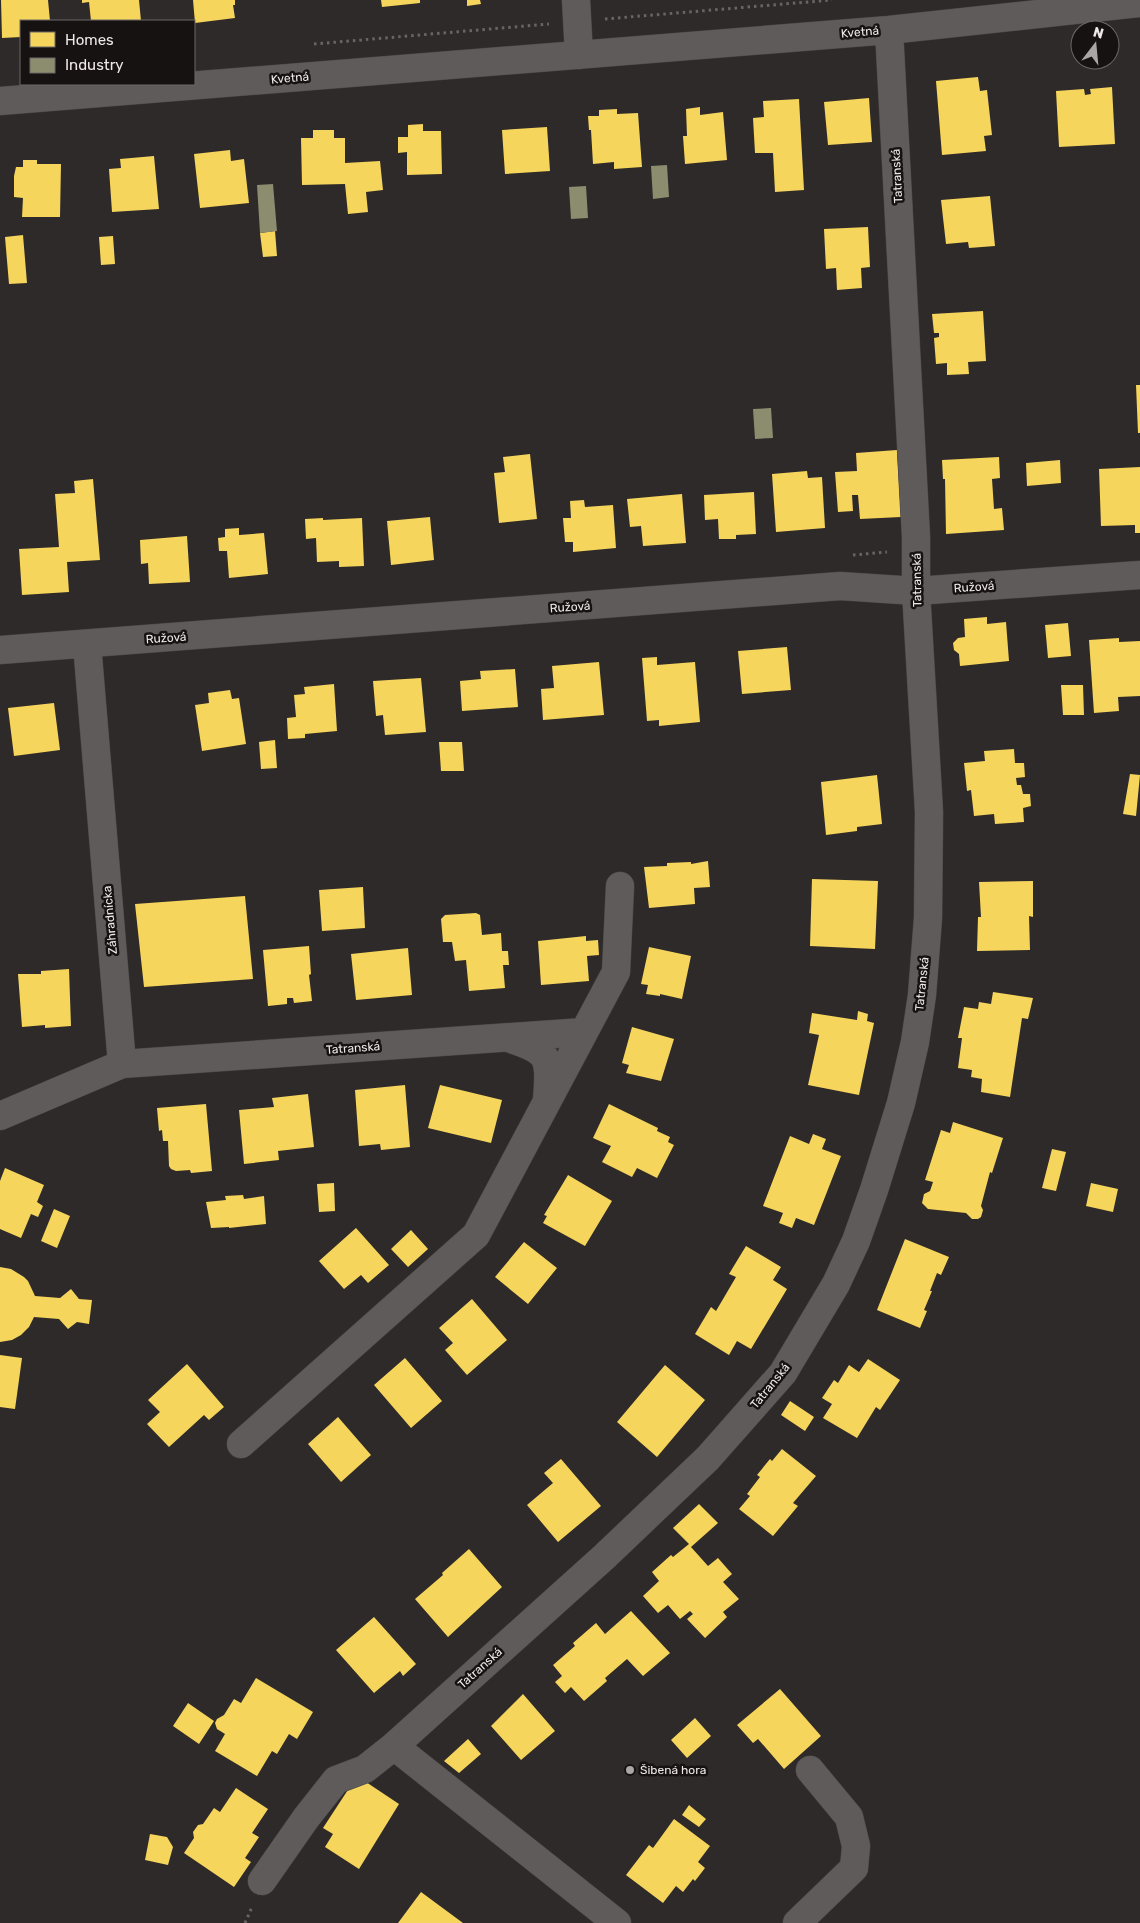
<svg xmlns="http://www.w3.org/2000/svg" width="1140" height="1923" font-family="Rubik,sans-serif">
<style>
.homes{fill:#f6d55c}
.industry{fill:#8c8c6e}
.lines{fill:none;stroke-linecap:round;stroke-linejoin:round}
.minor-casing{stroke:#4a4646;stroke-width:29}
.path{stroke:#686565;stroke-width:3;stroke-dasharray:2.5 4;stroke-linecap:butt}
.minor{stroke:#5f5b5b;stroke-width:28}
.poi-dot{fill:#aba6a6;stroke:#161212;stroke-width:2}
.labels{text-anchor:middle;stroke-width:5;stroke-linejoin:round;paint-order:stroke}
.street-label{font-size:12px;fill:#eee8e8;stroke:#161212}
.poi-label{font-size:12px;fill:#eee8e8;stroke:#161212;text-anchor:start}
</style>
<rect width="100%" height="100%" fill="#2f2a2a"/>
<path class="homes" d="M1,0H48L50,21H21V37L2,38Z
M82,0H139L141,21H91L89,2L82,3Z
M193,0H235V5H233L235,18L195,23Z
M381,0H420V3L382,7Z
M467,0H480L481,4L467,6Z
M978,77L980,91L987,90L992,135L984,136L986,151L942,155L936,81Z
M1112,87L1115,144L1059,147L1056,91L1084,89L1085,95L1091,94L1090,89Z
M869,98L872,142L828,145L824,102Z
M799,99L804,190L775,192L773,153H755L753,118L764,117L763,101Z
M700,107V115L723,112L727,160L685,164L683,136H687L686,109Z
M617,109V114L638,113L642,167L614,169V162L593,164L591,130H589L588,116H599V110Z
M423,124V131H441L442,174L407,175V152L398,153V137H408V125Z
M547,127L550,171L505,174L502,130Z
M313,130H334V138H345V163L380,161L383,190L366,192L368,212L348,214L345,184L302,185L301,138H313Z
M230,150L231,161L244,159L249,203L200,208L194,154Z
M154,156L159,209L112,212L109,169L121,168L120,159Z
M23,160H37V164H61L60,217H22L23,198L14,197V176L16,167H23Z
M990,196L995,246L969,248L968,242L946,244L941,200Z
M868,227L870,267L861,268L862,288L837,290L836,268L826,269L824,229Z
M275,231L277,256L263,257L260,233Z
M23,235L27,283L9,284L5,237Z
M113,236L115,264L101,265L99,237Z
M983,311L986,361L968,362L969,374L947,375V363L936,364L934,338L939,337V333H934L932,314Z
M1136,385H1140V433H1138Z
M897,450L901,517L860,519L858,495H852L853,511L838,512L835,472L857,471L856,453Z
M530,454L537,519L499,523L494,473L505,472L503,457Z
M999,457L1000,478L992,479L994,509L1002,508L1004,530L946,534L945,479H943L942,460Z
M1060,460L1061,483L1027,486L1026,463Z
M1140,467V533H1135V525L1101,526L1099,469Z
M807,471L808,478L822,477L825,528L776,532L772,474Z
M93,479L100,560L67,562L69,592L22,595L19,549L59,547L55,494L75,493L74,481Z
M754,492L756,534L736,535V539H719L718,519L705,520L704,495Z
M682,494L686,543L643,546L641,526L630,527L627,499Z
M584,500L585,507L613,505L616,548L573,552V542H565L563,518H571L570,501Z
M430,517L434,560L391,565L387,521Z
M323,518V520L362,518L364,566L339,567V561L317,562L316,538L306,539L305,519Z
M239,528V535L264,533L268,574L229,578L227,551H219L218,538L225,537V529Z
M187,536L190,582L149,584L148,563L141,564L140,540Z
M987,617V624L1006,622L1009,661L960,666L959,654L954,650L953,643L958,638L965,637L964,619Z
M1068,623L1071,656L1048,658L1045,625Z
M1119,638V642L1140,641V696L1118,697L1119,711L1094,713L1089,640Z
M787,647L791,690L742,694L738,651Z
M657,657V665L695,662L700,722L659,726V720L647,721L642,658Z
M599,662L604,715L543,720L541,689L554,688L552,666Z
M515,669L518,707L462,711L460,681L481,679L480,671Z
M421,678L426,732L385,735L383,715L376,716L373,681Z
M334,684L337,731L305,734V738L288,739L287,718L296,717L294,695L305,694L304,687Z
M1061,685H1083L1084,715H1063Z
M230,690L232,699L239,698L246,744L202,751L195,705L209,703L208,693Z
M54,703L60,750L14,756L8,708Z
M275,740L277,768L261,769L259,742Z
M439,742H462L464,771H441Z
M1014,749L1015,763H1024L1025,777L1016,778L1017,785H1021L1023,794H1030L1031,806L1023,808L1024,822L995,824L994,814L974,816L971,790L967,791L964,763L985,761L984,751Z
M1130,774L1140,775L1136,816L1123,814Z
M877,775L882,824L857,827V831L826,835L821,782Z
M708,861L710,887L694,888L695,904L649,908L644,867L667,866V863L691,862V864Z
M812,879L878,881L875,949L810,946Z
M1033,881V917L1029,916L1030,950L977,951L978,917H981L979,882Z
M363,887L365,928L322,931L319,890Z
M245,896L253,979L144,987L135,904Z
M476,913L480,915L482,935L501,933L502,951H508L509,965H503L505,988L469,991L466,960L455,961L452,942H443L441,919L445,915Z
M586,936V941L598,940L599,955L587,956L589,981L541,985L538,941Z
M309,946L311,974L309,975L312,1001L294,1003L293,998H287V1004L268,1006L263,950Z
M649,947L691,956L682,999L660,994V996L646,994L648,985L641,984Z
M408,948L412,995L356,1000L351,954Z
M69,969L71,1026L45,1028V1025L22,1027L18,974H41V971Z
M993,992L1033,998L1028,1019L1022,1018L1010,1097L981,1092L982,1079L971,1077L972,1070L958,1068L962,1038H958L964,1007L978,1009L979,1002L991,1004Z
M858,1011L868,1014L867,1021L874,1023L859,1095L808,1085L819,1035L809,1033L812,1013L857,1020Z
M632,1027L674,1039L661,1081L626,1073L629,1065L622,1063Z
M405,1085L410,1147L381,1150L380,1144L359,1146L355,1090Z
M440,1085L502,1100L491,1143L428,1128Z
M308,1094L314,1147L278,1151L279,1160L244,1164L239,1110L274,1107L272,1098Z
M206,1104L212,1171L191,1173L190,1170L176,1171L171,1169L169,1166L168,1141H163L162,1130L159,1131L157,1108Z
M609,1104L658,1128L657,1131L670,1137L668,1142L674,1145L657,1178L637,1168L632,1177L602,1162L611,1146L593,1138Z
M953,1122L1003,1138L992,1173L990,1172L981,1206L983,1210L981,1217L978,1219H972L966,1213L928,1209L922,1203L924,1194L930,1191L933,1182L925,1180L941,1130L950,1133Z
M813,1134L826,1139L822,1149L841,1156L814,1225L796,1218L792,1228L779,1223L783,1213L763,1206L790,1136L809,1144Z
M1052,1149L1066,1152L1056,1191L1042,1188Z
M5,1168L44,1185L37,1202L43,1206L38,1217L31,1214L21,1238L0,1229V1181Z
M568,1175L612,1201L585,1246L543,1223L547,1216L544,1215Z
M334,1183L335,1211L319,1212L317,1184Z
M1091,1183L1118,1189L1113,1212L1086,1206Z
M243,1195L244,1199L264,1196L266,1224L229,1228V1227L211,1228L206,1202L226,1200L225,1196Z
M54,1209L70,1216L57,1248L41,1241Z
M356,1228L389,1265L368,1283L361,1275L344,1289L319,1261Z
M411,1230L428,1249L408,1267L391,1249Z
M905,1239L949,1257L941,1275L937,1273L930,1291H932L924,1310L927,1311L920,1328L877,1310Z
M524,1242L557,1268L528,1304L495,1277Z
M746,1246L781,1267L773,1280L787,1289L751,1349L737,1341L729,1355L695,1334L711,1307L716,1311L736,1277L729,1274Z
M0,1267L11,1269L24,1277L28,1281L35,1296L60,1298L71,1289L79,1299L92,1300L89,1324L77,1322L68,1329L59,1319L34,1317L29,1327L21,1335L12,1340L0,1342Z
M472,1299L507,1340L467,1375L445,1350L453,1343L439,1328Z
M0,1355L22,1358L15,1409L0,1407Z
M405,1358L442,1401L411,1428L374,1385Z
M868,1359L900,1380L880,1410L876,1407L857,1438L823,1418L832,1404L822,1398L834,1380L838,1383L849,1365L859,1372Z
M187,1364L224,1407L209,1420L204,1415L169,1447L147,1424L160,1412L148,1400Z
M665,1365L705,1400L657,1457L617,1422Z
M790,1401L814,1417L805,1431L781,1415Z
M338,1417L371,1455L341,1482L308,1444Z
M782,1449L816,1476L793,1503L798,1506L773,1536L739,1509L750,1496L747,1494L760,1477L757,1475L770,1459L772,1461Z
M561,1459L601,1506L558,1542L527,1505L553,1483L544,1473Z
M699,1504L718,1523L691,1547L708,1566L718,1558L732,1574L723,1582L739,1599L723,1612L727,1617L705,1638L687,1619L693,1614L690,1611L680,1619L668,1605L658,1613L643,1596L659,1581L652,1572L671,1555L673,1557L689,1544L673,1528Z
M469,1549L502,1587L448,1637L415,1599L443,1575L442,1573Z
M631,1611L670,1653L643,1676L627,1659L605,1678L607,1681L584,1701L571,1687L565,1693L555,1682L562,1676L553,1665L575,1646L573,1643L596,1623L605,1634Z
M374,1617L416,1664L403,1676L400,1671L374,1693L336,1650Z
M256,1678L313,1712L297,1739L289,1734L277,1754L272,1751L257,1776L215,1751L225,1734L217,1729L215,1723L217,1719L224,1715L234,1699L241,1703Z
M780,1689L821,1736L784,1769L758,1739L753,1743L737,1725Z
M523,1694L555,1731L521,1760L491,1726Z
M188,1703L214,1721L199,1744L173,1726Z
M695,1718L711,1736L687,1758L671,1740Z
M468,1739L481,1754L459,1773L444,1761Z
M357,1776L399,1804L359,1869L325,1847L333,1834L323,1828Z
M236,1788L268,1809L252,1833L259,1837L245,1858L251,1862L234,1887L184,1853L194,1838L193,1832L198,1825L203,1824L214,1808L220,1812Z
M689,1805L706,1819L699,1827L682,1815Z
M674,1819L710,1846L698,1862L705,1868L695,1881L693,1879L683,1892L676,1886L663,1903L626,1875L649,1845L653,1848Z
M150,1834L167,1837L173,1847L168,1865L145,1860Z
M421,1892L463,1923H398Z"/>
<path class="industry" d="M667,165L669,197L653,199L651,166Z
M273,184L277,231L260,233L257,185Z
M586,186L588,218L571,219L569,187Z
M771,408L773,438L755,439L753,409Z"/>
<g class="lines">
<defs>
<path id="minor" d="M576,0L579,55
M0,101L889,30L1140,3
M87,644L122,1064
M0,650L840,586L916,591L1140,575
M508,1038C549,1051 551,1056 547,1099
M0,1116L122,1064L584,1032
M241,1444L476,1235L616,972L620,886
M394,1746L617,1923
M262,1881L306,1818L336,1780L365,1769L394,1746L604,1557L708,1458L783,1373L836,1284L856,1241L874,1190L901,1103L915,1042L922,995L928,918L929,812L916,591V537L889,30
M797,1923L854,1868L856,1846L849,1817L810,1770"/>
</defs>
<use href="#minor" class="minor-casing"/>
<path class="path" d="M605,19L832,0
M314,44L549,24
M853,555L887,552
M245,1923L252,1907"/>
<use href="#minor" class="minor"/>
</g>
<circle class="poi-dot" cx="630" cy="1770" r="5"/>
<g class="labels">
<g class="street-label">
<text transform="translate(860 32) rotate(-5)" y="4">Kvetná</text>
<text transform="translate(290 78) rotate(-5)" y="4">Kvetná</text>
<text transform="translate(897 176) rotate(-93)" y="4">Tatranská</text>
<text transform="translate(917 580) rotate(-91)" y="4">Tatranská</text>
<text transform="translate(974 587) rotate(-4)" y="4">Ružová</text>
<text transform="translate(570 607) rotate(-4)" y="4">Ružová</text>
<text transform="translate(166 638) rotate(-4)" y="4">Ružová</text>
<text transform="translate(110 920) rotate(-95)" y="4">Záhradnícka</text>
<text transform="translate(922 984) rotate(-84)" y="4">Tatranská</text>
<text transform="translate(353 1048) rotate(-4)" y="4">Tatranská</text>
<text transform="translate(770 1386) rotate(-51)" y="4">Tatranská</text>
<text transform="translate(480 1668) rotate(-42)" y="4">Tatranská</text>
</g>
<g class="poi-label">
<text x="640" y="1774">Šibená hora</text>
</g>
</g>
<rect x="20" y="20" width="175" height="65" fill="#161212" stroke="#6c6868"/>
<rect x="30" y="32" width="25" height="15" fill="#f6d55c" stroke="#6c6868"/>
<text x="65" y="45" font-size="15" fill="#eee8e8">Homes</text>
<rect x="30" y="58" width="25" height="15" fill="#8c8c6e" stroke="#6c6868"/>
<text x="65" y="70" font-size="15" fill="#eee8e8">Industry</text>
<g transform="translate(1095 45) rotate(16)"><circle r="24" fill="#161212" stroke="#6c6868"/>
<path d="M0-4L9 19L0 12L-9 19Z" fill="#aba6a6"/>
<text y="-8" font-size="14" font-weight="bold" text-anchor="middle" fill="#eee8e8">N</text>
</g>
</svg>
